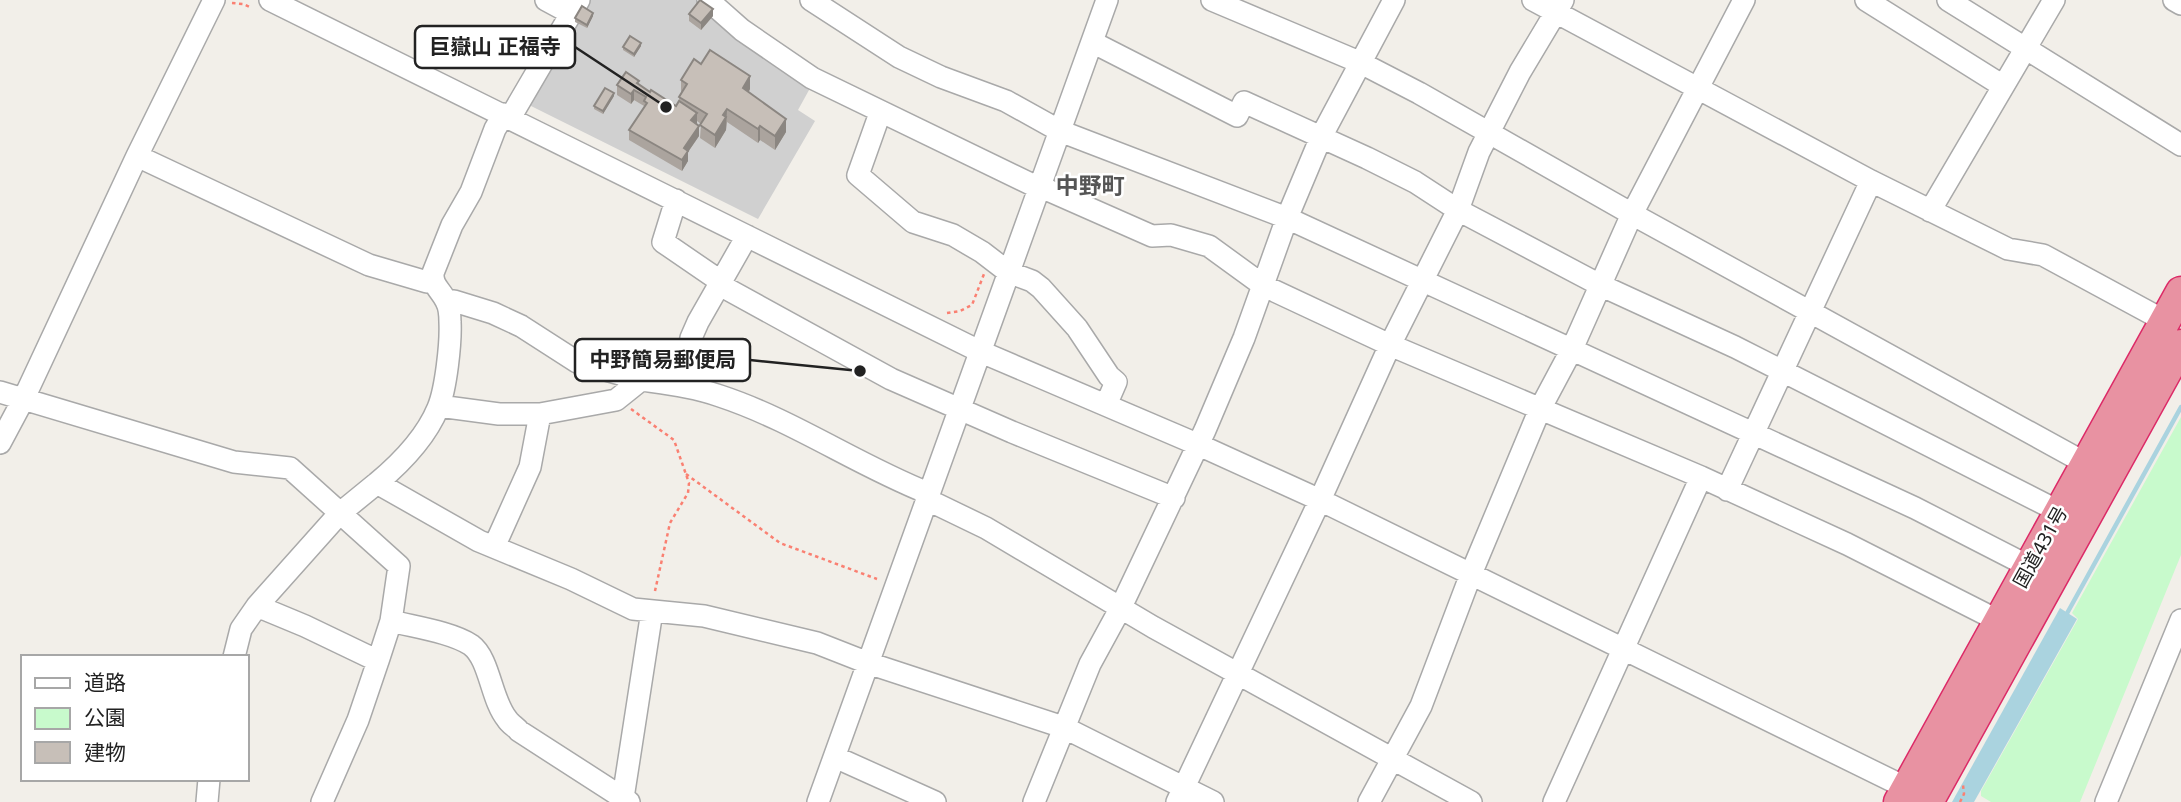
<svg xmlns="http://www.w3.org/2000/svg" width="2181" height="802" font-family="'Noto Sans','Noto Sans JP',sans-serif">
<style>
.religious{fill:#d0d0d0}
.park{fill:#c8facc}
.water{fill:#aad3df}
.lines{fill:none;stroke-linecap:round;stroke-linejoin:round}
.stream{stroke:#aad3df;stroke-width:4.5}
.minor-casing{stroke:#a9a9a9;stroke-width:24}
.highway-casing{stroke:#dc2a67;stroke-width:33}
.path{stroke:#fa8072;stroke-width:2.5;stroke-dasharray:3.5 3.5;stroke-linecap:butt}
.minor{stroke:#fff;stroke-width:21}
.highway{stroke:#e892a2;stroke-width:30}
.wall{fill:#aba49e}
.shaded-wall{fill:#8b8681}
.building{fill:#c7bfb8;stroke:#8b8681;stroke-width:2}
.labels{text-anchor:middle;stroke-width:5;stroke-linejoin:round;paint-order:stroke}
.street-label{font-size:19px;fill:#222;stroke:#fff}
.quarter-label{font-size:23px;font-weight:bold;fill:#555;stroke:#fff}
.leader{fill:none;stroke:#222;stroke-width:2.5}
.callout-dot{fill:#222;stroke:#fff;stroke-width:2.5}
.callout{fill:#fff;stroke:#222;stroke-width:2.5}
.callout-label{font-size:21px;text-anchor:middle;font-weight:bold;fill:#222}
</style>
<rect width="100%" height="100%" fill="#f2efe9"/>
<path class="religious" d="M585,0H701L814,81L798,110L815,121L758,219L527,104Z"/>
<path class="park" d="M2181,417V555L2080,802H1991L1981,796V791L2078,619L2072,613Z"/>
<path class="water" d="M2060,608L2077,619L1974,802H1952Z"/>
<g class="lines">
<path class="stream" d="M2065,617L2181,407"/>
<defs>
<path id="minor" d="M270,0L979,351L1199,445L1320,500L1917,793
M546,0L572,14
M708,0L742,30L812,78L1039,188L1050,191L1152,236L1171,235L1209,246L1264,286L1390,345L1701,477L1847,544L1999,621
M811,0L899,57L941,77L1006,101L1060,131L1086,141L1287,218L1915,508L2030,567
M1212,0L1359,62L1419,93L1632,214L2087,464
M1533,0L1871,181L2008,249L2043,255L2165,321
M1866,0L2003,86
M1948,0L2181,145
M2174,0L2181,4
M1092,42L1237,116L1244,102L1367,158L1415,182L1458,210L1600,285L1735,347L2060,512
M880,113L858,175L913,222L953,235L982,252L1008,272L1032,281L1041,288L1077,328L1109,376L1116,382L1106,405
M510,118L579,0
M137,156L369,265L427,282L433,281
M676,200L663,242L720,281
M1930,211L2054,0
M718,284L891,379L1012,432L1174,498
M447,301H454L493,313L521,326L577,362L641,380
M683,386L691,338L698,322L747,236
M0,392L234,462L290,468L399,566L391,621C414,627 451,632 471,645C490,659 491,700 507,719C510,724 516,727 519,731L623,798
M439,406L499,414H540L616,400L641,380C668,384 694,387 720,396C793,420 857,465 928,493
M0,443L24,398L137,156L214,0
M377,483C401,463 426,437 438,408C446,389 451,343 450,322C450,316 449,306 446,301C441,290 432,286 433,273L452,225L471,192L495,129L504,114
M1727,490L1871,181
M926,499L986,528L1153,627L1471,802
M494,547L530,467L540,414
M257,606L305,626L378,661L391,621
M234,657L241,629L257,606L339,514L377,483L479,541L571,579L633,609L704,616L817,643L868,663L1063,727L1213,802
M835,757L935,802
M207,802L209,779
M322,802L358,720L378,661
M629,802L623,798L652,611
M818,802L1107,0
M1034,802L1090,664L1120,609L1205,430L1244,338L1287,218L1321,137L1394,0
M1177,802L1320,500L1390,345L1458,210L1479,152L1520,72L1563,0
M1369,802L1421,706L1471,574L1540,409L1572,349L1632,214L1744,0
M1554,802L1701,477
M2106,802L2181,620"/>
<path id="highway" d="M1899,802L2181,292
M1928,802L2181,345"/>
</defs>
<use href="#minor" class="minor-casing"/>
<use href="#highway" class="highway-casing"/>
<path class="path" d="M232,3L243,4L252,8
M947,313L960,311L972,305L984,274
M631,409L674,440L689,483L688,493L670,523L655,591
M686,474L780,543L877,579
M1960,802L1964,794L1963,785"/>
<use href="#minor" class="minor"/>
<use href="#highway" class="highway"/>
</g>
<path class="wall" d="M689,14L713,16L701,30L689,21Z
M593,16L587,28L575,22V18Z
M641,46L634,57L623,50V47Z
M701,64L750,89L749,92L786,132L775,150L760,140L758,143L727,122L726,130L715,148L700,138L701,124L697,121L696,124L699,136L688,152V161L682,171L629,140V130L644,108V106L634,100L631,104L617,95V85H639L676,106L679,102V97L681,93V80Z
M614,96L603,114L594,109V106Z"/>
<path class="shaded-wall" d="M713,9V16L701,30V23Z
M593,13V16L587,28V25Z
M641,43V46L634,57V54Z
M750,76V89L743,101V88Z
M634,90V100L631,104V94Z
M614,93V96L603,114V111Z
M727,109L726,130L715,148V135L723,115Z
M697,113V123L691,131V120Z
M786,119V132L775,150V136Z
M699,126V136L688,152V161L682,171V160L684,148Z
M760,126V140L758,143V129Z"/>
<path class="building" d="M700,0L713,9L701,23L689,14Z
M582,6L593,13L587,25L575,18Z
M630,36L641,43L634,54L623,47Z
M710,50L750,76L743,88L786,119L775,136L760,126L758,129L727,109L723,115L726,117L715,135L700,125L707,114L679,97L687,84L681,80L694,59L701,64Z
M626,72L639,81L637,83L650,92L651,90L676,106L679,101L697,113L691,120L699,126L684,148L688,151L682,160L629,130L647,103L644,101L646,97L634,90L631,94L617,85Z
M605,88L614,93L603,111L594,106Z"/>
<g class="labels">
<g class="street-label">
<text transform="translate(2040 547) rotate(-61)" y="7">国道431号</text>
</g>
<g class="quarter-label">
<text x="1090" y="194">中野町</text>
</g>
</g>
<path class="leader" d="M666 107L575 47M860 371L750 360"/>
<g class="callout-dot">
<circle cx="666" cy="107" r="7"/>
<circle cx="860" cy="371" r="7"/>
</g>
<g class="callout">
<rect x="415" y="26" width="160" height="42" rx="7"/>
<rect x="575" y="339" width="175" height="42" rx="7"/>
</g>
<g class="callout-label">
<text x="495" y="54">巨嶽山 正福寺</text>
<text x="663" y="367">中野簡易郵便局</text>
</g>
<rect x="21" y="655" width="228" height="126" fill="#ffffff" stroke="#a7a7a7" stroke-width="2"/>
<rect x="35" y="678" width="35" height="10" fill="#ffffff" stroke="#a7a7a7" stroke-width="2"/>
<text x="84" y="690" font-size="21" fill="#222222">道路</text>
<rect x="35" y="708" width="35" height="21" fill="#c8facc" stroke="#a7a7a7" stroke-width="2"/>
<text x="84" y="725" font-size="21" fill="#222222">公園</text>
<rect x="35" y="742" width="35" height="21" fill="#c7bfb8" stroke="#a7a7a7" stroke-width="2"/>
<text x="84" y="760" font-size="21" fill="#222222">建物</text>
</svg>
